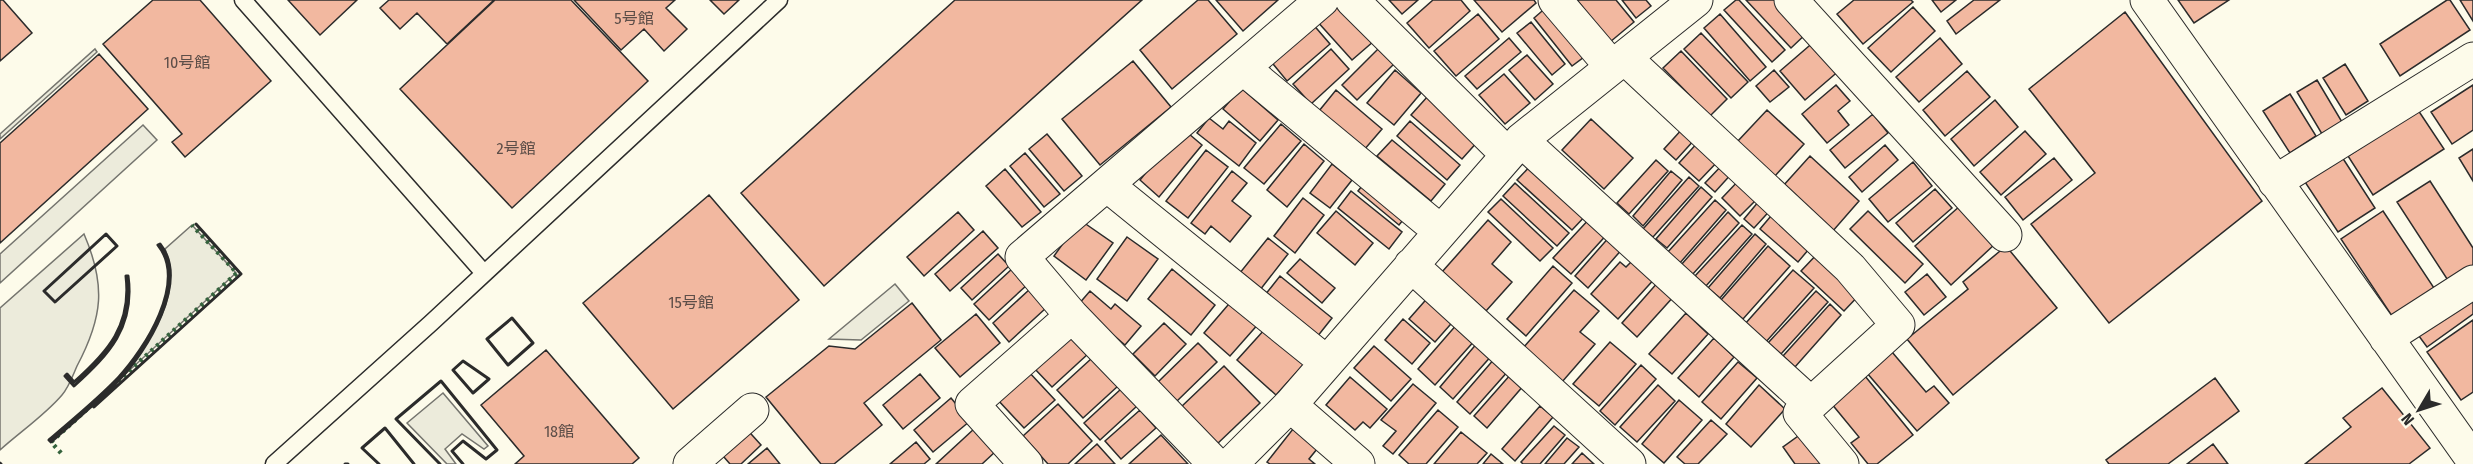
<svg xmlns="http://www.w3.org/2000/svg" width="2473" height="464" font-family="'Fira Sans Condensed','Noto Sans JP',sans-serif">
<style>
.green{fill:#ecebdb;stroke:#74746e;stroke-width:1.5}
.building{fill:#f2b8a0;stroke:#2b2b2b;stroke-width:1.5}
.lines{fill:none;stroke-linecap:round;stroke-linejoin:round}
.lane-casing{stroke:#2b2b2b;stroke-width:19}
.street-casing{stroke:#2b2b2b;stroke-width:35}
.lane{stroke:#fdfbea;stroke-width:16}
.street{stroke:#fdfbea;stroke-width:33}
.hedge{stroke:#34623c;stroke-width:4.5;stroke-dasharray:3 4.5;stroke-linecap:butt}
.wall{stroke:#2b2b2b;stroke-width:3}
.labels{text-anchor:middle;stroke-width:4.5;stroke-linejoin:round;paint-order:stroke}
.number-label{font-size:16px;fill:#5d4e48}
</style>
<rect width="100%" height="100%" fill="#fdfbea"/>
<path class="green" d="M95,49L97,52L0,139V134Z
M143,125L157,140L0,283V254Z
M192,225L236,273L121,378C149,342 184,296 165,249Z
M84,234C106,285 103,317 77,366C73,375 69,387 62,395C45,415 20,432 0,450V308Z
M895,284L909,301L861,340L829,339Z
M443,393L488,446L484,449L462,434L445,449L456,464H447L407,423Z"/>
<path class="building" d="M0,0H3L32,33L0,61Z
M153,0H200L271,81L185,157L172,142L182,134L103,44Z
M288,0H357L320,35Z
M389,0H494L447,44L417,13L400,29L380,8Z
M495,0H571L648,81L512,208L400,89Z
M574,0H675L666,8L687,29L664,51L644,29L621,50Z
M710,0H739L724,14Z
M955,0H1142L824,286L741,193Z
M1198,0H1208L1237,34L1172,89L1140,50Z
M1216,0H1278L1243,31Z
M1389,0H1418L1402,14Z
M1433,0H1461L1470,11L1429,48L1407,23Z
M1474,0H1534L1536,3L1502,32Z
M1577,0H1616L1634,22L1610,42Z
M1622,0H1646L1651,6L1636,18Z
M1736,0H1739L1785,50L1772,62L1724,10Z
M1746,0H1780L1809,31L1791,48Z
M1854,0H1911L1913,2L1863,44L1837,14Z
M1932,0H1956L1941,12Z
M1974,0H2000L1956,34L1947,21Z
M2178,0H2229L2194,23Z
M2447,0H2450L2470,30L2400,76L2380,44Z
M2460,0H2473V21Z
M1338,1L1374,41L1352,60L1316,20Z
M1549,5L1588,54L1572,66L1534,18Z
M1913,7L1935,31L1891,72L1868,48Z
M2125,12L2262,201L2109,323L2031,224L2095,173L2029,89Z
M1478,14L1499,39L1456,76L1434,51Z
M1720,14L1766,67L1750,81L1704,28Z
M1311,22L1330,44L1287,81L1269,59Z
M1531,22L1565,64L1552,75L1517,33Z
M1701,33L1748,82L1731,98L1684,49Z
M1509,38L1521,52L1477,89L1465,76Z
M1940,38L1962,64L1919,102L1896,77Z
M1816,40L1841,69L1805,100L1780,71Z
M1379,48L1394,64L1357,100L1342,85Z
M1331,49L1349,69L1311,104L1293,84Z
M1681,51L1727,99L1710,116L1663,68Z
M99,54L148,109L0,243V143Z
M1527,55L1553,84L1535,100L1509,70Z
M1133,61L1171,107L1100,165L1062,119Z
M2345,64L2368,101L2346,115L2323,78Z
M1395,70L1421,93L1394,125L1367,103Z
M1774,70L1789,87L1770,102L1756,86Z
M1967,71L1990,97L1945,136L1923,110Z
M1504,74L1530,103L1505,124L1479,95Z
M2317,80L2342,122L2322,134L2297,92Z
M1836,85L1850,101L1838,111L1849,125L1827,143L1802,114Z
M2473,85V130L2452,144L2431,112Z
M1241,88L1278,120L1260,141L1223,109Z
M1336,90L1382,129L1364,150L1319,111Z
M2290,94L2316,136L2290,153L2263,111Z
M1428,96L1479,140L1462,159L1411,115Z
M1995,100L2018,127L1974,166L1951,139Z
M1767,110L1804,144L1775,176L1737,142Z
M2418,110L2444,149L2373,195L2348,156Z
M1873,114L1888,133L1845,168L1830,150Z
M1209,118L1223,129L1229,121L1256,143L1239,166L1197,133Z
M1591,119L1633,158L1604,189L1562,150Z
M1410,121L1460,165L1447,180L1397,136Z
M1281,124L1301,141L1264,184L1244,168Z
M1684,127L1696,138L1676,160L1664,149Z
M1182,128L1202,145L1159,197L1140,180Z
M2025,131L2046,154L2001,195L1980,172Z
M1047,134L1082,176L1064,191L1029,149Z
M1392,140L1445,184L1431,201L1377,156Z
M1700,140L1720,159L1699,181L1679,163Z
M1304,144L1324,161L1287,207L1267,190Z
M1885,145L1898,160L1862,192L1849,177Z
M2473,149V181L2459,158Z
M1206,150L1228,167L1188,218L1166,201Z
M1025,153L1060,194L1044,207L1010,166Z
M1810,156L1859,201L1832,232L1783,186Z
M2342,157L2375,208L2338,232L2305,182Z
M2054,158L2072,180L2023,220L2005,197Z
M1656,160L1668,171L1629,214L1617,203Z
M1535,161L1589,212L1572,230L1517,180Z
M1725,162L1734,171L1715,192L1705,183Z
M1913,162L1932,186L1888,222L1869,199Z
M1332,164L1352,180L1330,208L1310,193Z
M1005,169L1041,212L1022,227L986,186Z
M1232,171L1247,183L1232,201L1251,216L1230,242L1211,226L1205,234L1191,223Z
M1671,171L1682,180L1643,226L1633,216Z
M1689,177L1699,186L1653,237L1643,229Z
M1742,177L1761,195L1740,216L1722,198Z
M1366,181L1407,215L1399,225L1358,191Z
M2430,181L2473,248V271L2451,285L2397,202Z
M1515,183L1569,233L1557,246L1503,196Z
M1701,187L1712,197L1667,248L1656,239Z
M1935,189L1952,208L1913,242L1896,223Z
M1351,191L1402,232L1389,249L1338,208Z
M709,195L799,300L673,409L583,303Z
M1764,195L1775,205L1754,228L1744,219Z
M1303,198L1324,215L1295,253L1274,236Z
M1501,199L1553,248L1540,261L1488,212Z
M1715,200L1726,210L1679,264L1667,253Z
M1961,205L1995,244L1951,285L1915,246Z
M1776,210L1814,243L1798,262L1760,229Z
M1336,211L1373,243L1355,265L1317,233Z
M1868,211L1923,264L1905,283L1850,229Z
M2383,211L2436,291L2394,319L2341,239Z
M958,212L974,230L924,276L907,257Z
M1728,212L1739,223L1692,275L1681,265Z
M1592,216L1610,231L1571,274L1553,258Z
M1080,220L1113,243L1086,280L1054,256Z
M1488,220L1511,242L1492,264L1512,282L1486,311L1442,272Z
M1742,225L1752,234L1706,286L1695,276Z
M983,231L998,248L950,291L935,274Z
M1755,234L1766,244L1720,298L1708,288Z
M1611,235L1624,247L1588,288L1575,276Z
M1127,237L1158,259L1127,301L1097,279Z
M1268,238L1288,254L1260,290L1239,274Z
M1768,246L1790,266L1743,319L1721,300Z
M2006,246L2057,308L1953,395L1907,339L1968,289L1963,282Z
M1819,252L1862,292L1844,311L1801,271Z
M998,254L1009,266L972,300L961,288Z
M1636,257L1657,276L1618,319L1591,294L1620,262L1626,267Z
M1300,259L1335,288L1322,303L1287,273Z
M1553,266L1572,283L1526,336L1507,319Z
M1013,268L1028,284L989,320L974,304Z
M1172,269L1215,305L1191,335L1148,299Z
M1793,270L1814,288L1765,343L1745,324Z
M1927,274L1946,297L1924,315L1905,292Z
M1280,276L1332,318L1317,337L1265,295Z
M1659,281L1675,295L1637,337L1622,323Z
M1030,289L1046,308L1009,342L993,323Z
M1574,290L1599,311L1580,332L1595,344L1562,382L1523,348Z
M1090,291L1111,309L1115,304L1141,326L1125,345L1078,305Z
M1816,291L1828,302L1781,354L1768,343Z
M1431,294L1457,317L1435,342L1409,319Z
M1234,298L1260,322L1230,356L1204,333Z
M2473,299V314L2427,347L2416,332Z
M912,303L941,340L864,403L882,425L834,464H821L766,397L829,346L855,349Z
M1830,304L1841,315L1795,367L1783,356Z
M1686,313L1708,334L1672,374L1649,354Z
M976,314L1000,343L960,377L935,348Z
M1403,319L1430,343L1412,364L1385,340Z
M2473,320V392L2461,400L2427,352Z
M1164,323L1186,344L1155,376L1133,354Z
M1458,323L1476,339L1435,385L1418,369Z
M1265,329L1304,364L1276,395L1237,360Z
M1071,334L1089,353L1052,387L1034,368Z
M1714,338L1734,357L1699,397L1678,378Z
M1478,342L1493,354L1453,399L1440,387Z
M1610,342L1636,364L1599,406L1573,384Z
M1198,343L1217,362L1176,402L1157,383Z
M1374,346L1411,379L1391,401L1354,368Z
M546,350L639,458L632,464H515L524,456L481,405Z
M1892,352L1926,392L1934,386L1949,403L1917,431L1867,373Z
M1092,358L1118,386L1083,418L1057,390Z
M1495,358L1509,370L1470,414L1457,402Z
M1738,362L1757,378L1721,419L1702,402Z
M1641,365L1656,379L1615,425L1600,411Z
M1224,366L1260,403L1215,446L1180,408Z
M1028,371L1055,400L1024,428L997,399Z
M920,374L940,398L903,429L883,405Z
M1511,374L1524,385L1487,428L1474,416Z
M1865,376L1913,435L1877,464H1868L1851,443L1859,437L1831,403Z
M1350,377L1387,409L1370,428L1363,422L1355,430L1326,405Z
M2215,378L2239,411L2168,464H2109L2106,460Z
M1413,384L1436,403L1393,454L1383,446L1396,431L1381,420Z
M1658,385L1675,401L1637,442L1620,427Z
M1759,385L1785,409L1751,447L1726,424Z
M2382,388L2430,448L2409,464H2305L2351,427L2343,418Z
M1121,389L1137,406L1100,440L1084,423Z
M951,398L970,421L933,452L914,430Z
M1679,400L1702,420L1664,463L1642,444Z
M1058,404L1092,441L1068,464H1048L1023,436Z
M1540,406L1553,417L1515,461L1502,449Z
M1140,410L1156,428L1121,459L1105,441Z
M1438,410L1458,427L1426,464H1409L1399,455Z
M1711,420L1727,434L1698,464H1685L1677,457Z
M743,425L761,445L741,464H730L717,449Z
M1554,426L1565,435L1540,464H1523L1521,462Z
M975,428L996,451L982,464H936Z
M1293,429L1317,449L1309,459L1315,464H1270L1267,462Z
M1461,432L1487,453L1477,464H1434Z
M1801,434L1824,464H1795L1783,447Z
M1161,435L1188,464H1129Z
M1567,438L1579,447L1564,464H1545Z
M916,442L930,459L924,464H890Z
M1097,444L1115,464H1075Z
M2213,444L2228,464H2187Z
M767,448L780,464H748Z
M1582,453L1594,464H1572Z
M1491,454L1503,464H1483Z"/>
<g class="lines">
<defs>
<path id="lane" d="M243,0L483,272
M274,464L431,323L779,0"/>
<path id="street" d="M1352,0L1507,154
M1555,0L1612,67
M1791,0L2005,235
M2147,0L2473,460
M1625,58L1850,268L1898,325L1811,404
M1243,68L1440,231
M1521,140L1811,404L1800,413L1842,464
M2275,182L2473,59
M1107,185L1326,362
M1411,265L1629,464
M2386,338L2473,282
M1290,405L1358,464
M690,464L752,410
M1026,464L972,404L1072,316
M1215,464L1072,316L1022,257L1322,0
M1231,464L1290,405L1521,140L1696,0"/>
</defs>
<use href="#lane" class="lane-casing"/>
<use href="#street" class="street-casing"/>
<use href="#lane" class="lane"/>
<use href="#street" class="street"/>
<path class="hedge" d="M61,453L51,442L237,273L192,225"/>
<path class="wall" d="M106,234L117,246L55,302L44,291Z
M160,244C190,281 147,351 119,380C98,402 73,422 51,442L49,440C72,420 97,400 118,378C145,349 188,282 158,245Z
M126,276H128C135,327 109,354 74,386L65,376L67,374L74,382C108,352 132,325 126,276Z
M512,318L533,343L508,365L487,339Z
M463,361L489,379L473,393L453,370Z
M94,407L241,274L196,224
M0,463L1,464
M345,464H348
M379,464L362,448L385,428L414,464
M440,464L396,419L441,381L497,450L486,459L463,441L452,451L463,464"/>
</g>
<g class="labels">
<g class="number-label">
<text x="634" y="24">5号館</text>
<text x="187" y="68">10号館</text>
<text x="516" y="154">2号館</text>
<text x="691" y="308">15号館</text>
<text x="559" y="437">18館</text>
</g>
</g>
<g transform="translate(2419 410) rotate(231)" stroke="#fdfbea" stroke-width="4.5" paint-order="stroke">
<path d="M0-4.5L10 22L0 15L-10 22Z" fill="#2b2b2b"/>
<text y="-9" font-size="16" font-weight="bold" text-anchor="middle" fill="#2b2b2b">N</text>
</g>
</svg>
